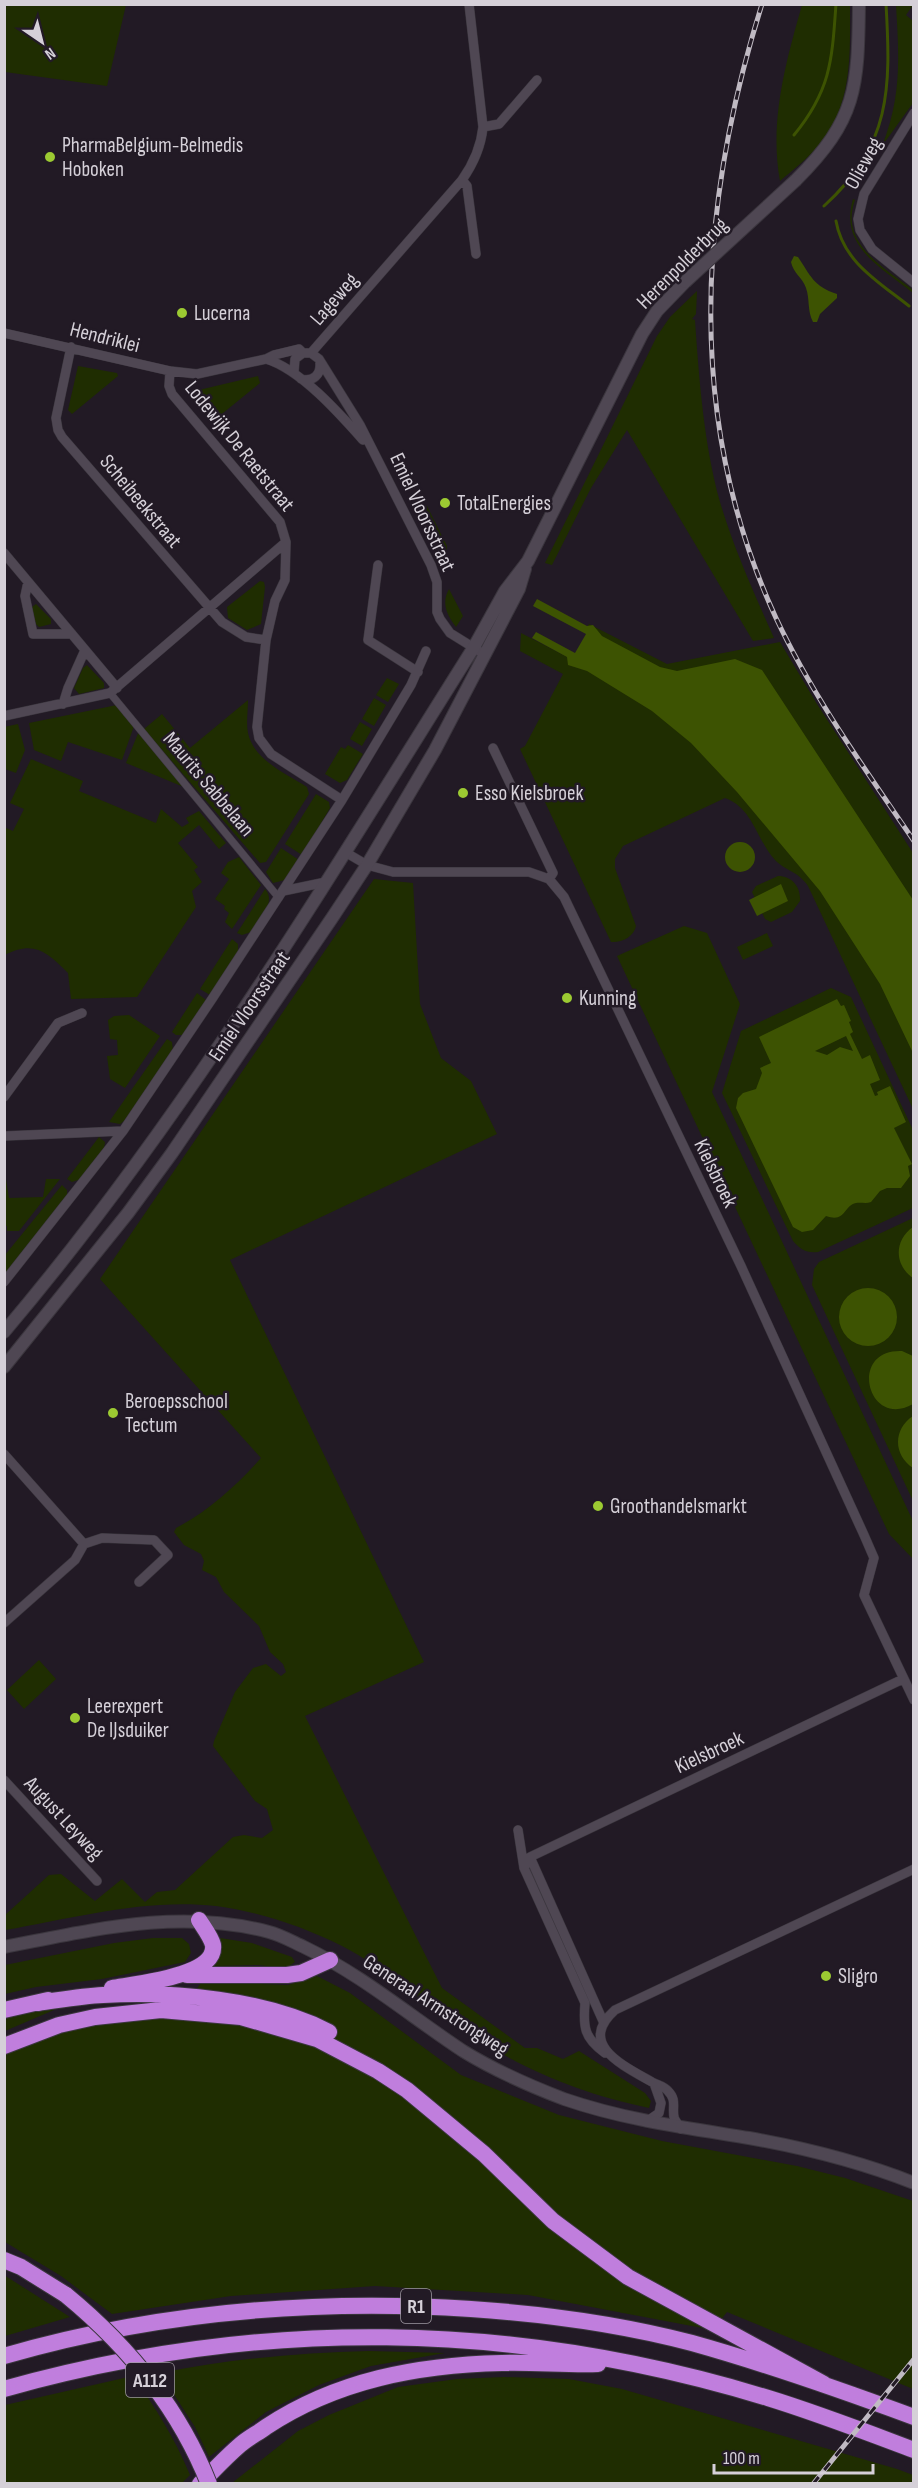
<svg xmlns="http://www.w3.org/2000/svg" width="918" height="2488" font-family="'Sofia Sans Condensed',sans-serif">
<style>
.green{fill:#1f2d01}
.water{fill:#3d5302;fill-rule:evenodd}
.lines{fill:none;stroke-linecap:round;stroke-linejoin:round}
.stream{stroke:#3d5302;stroke-width:3}
.pedestrian-casing{stroke:#3b363e;stroke-width:8}
.minor-casing{stroke:#3b363e;stroke-width:10}
.tertiary-casing{stroke:#3b363e;stroke-width:14}
.motorway-casing{stroke:#3b363e;stroke-width:18}
.pedestrian{stroke:#4f4753;stroke-width:7}
.minor{stroke:#4f4753;stroke-width:9}
.tertiary{stroke:#4f4753;stroke-width:12}
.motorway{stroke:#c07edd;stroke-width:16}
.rail-casing{stroke:#c0bac3;stroke-width:5}
.rail{stroke:#221a25;stroke-width:3;stroke-dasharray:9;stroke-linecap:butt}
.tertiary-bridge-casing{stroke:#3b363e;stroke-width:14;stroke-linecap:butt}
.motorway-bridge-casing{stroke:#3b363e;stroke-width:18;stroke-linecap:butt}
.tertiary-bridge{stroke:#4f4753;stroke-width:12}
.motorway-bridge{stroke:#c07edd;stroke-width:16}
.poi-dot{fill:#9cca32;stroke:#221a25;stroke-width:2}
.labels{text-anchor:middle;stroke-width:5;stroke-linejoin:round;paint-order:stroke}
.shield{fill:#221a25;stroke:#9f99a2;stroke-width:1.5}
.shield-label{font-size:20px;font-weight:bold;fill:#d5d0d8}
.poi-label{font-size:21px;fill:#d5d0d8;stroke:#221a25;text-anchor:start}
.street-label{font-size:21px;fill:#d5d0d8;stroke:#221a25}
</style>
<rect width="100%" height="100%" fill="#221a25"/>
<path class="green" d="M4,5H126L107,86L5,72Z
M802,5H850C850,54 853,106 818,146C807,159 793,170 780,181C769,122 786,61 802,5Z
M896,5H913L906,15L913,21V103L882,146C902,96 899,56 896,5Z
M853,199L855,200C839,244 884,267 913,290V293C881,267 839,247 853,199Z
M697,291L696,314L692,319L695,320C699,379 704,445 720,502C734,549 754,593 774,638L753,641L627,430L591,488L552,565L545,563L657,336L670,317Z
M78,366L117,373L118,376L72,414L68,410Z
M258,376L260,383L212,422L186,393Z
M414,500L427,506L447,546L446,557L443,559L411,501Z
M260,581L264,582L265,587L261,624L247,630L228,618L227,607Z
M449,589L463,616L456,627C447,615 441,603 449,589Z
M36,604L51,619V624L39,627L36,624L32,607Z
M589,624L667,664L780,642L817,704L913,853V920L653,673L588,626Z
M521,633L701,726L913,1011V1109L808,886C798,871 784,870 775,860C756,839 753,808 725,798L623,846L615,859V868L636,926C634,937 621,943 611,942L520,749L525,746L563,674L520,651Z
M87,665L104,683V688L79,694L74,688L83,668Z
M387,678L399,684L388,702L376,695Z
M374,698L386,705L374,726L362,719Z
M248,700C248,711 246,723 248,733C254,760 285,773 307,787L309,794L266,862L260,863L144,729L162,714L190,748Z
M117,705L134,726L122,760L68,742L61,761L34,750L29,723Z
M360,722L372,729L362,746L350,739Z
M18,724L25,750L16,773L5,769L4,727Z
M139,731L186,788L126,763Z
M348,745L363,754L347,780L340,783L325,774L341,747L345,749Z
M31,759L83,781L79,791L156,823L161,809L182,827L189,823L186,818L199,811L226,843L219,849L199,825L178,843L198,867L194,870L202,882L192,891L196,907L137,997L71,999L68,973C47,952 34,940 5,955V832L6,828L13,831L24,809L10,803Z
M316,794L329,802L330,808L302,855L285,844Z
M281,848L299,860L285,880L273,883L266,872Z
M239,857L261,885L232,929L225,922L229,913L224,909L225,906L215,899L229,879L221,873L228,862Z
M778,876C792,876 801,887 800,901L792,912L771,922L765,919L752,892L756,886Z
M374,879L413,883L420,1004L441,1058L471,1081L497,1134L230,1260L424,1662L305,1716L442,1988L525,2048H537L563,2059L579,2051L645,2093L651,2101L649,2108C589,2095 541,2077 488,2046C437,2017 394,1973 342,1946C302,1926 260,1912 216,1906C146,1898 74,1918 5,1930V1915L49,1875L61,1874L95,1901L122,1879L145,1902L157,1892L175,1890L233,1837L244,1835L262,1838L273,1830L267,1809L255,1801L213,1746L214,1741L235,1692L253,1668L266,1664L281,1676L286,1672L283,1664L270,1652L259,1626L224,1592L216,1577L202,1570L204,1561L201,1554L184,1545L174,1532L176,1528C209,1511 237,1485 261,1458L100,1279Z
M265,889C277,902 259,920 251,932L242,935L237,933Z
M684,926L707,933L740,1004L712,1092L913,1521V1559L889,1534L617,956Z
M767,933L773,946L743,960L737,947Z
M232,939L238,944V951L210,995L200,989Z
M831,988L851,997L913,1130V1208L818,1252C806,1253 801,1250 793,1241L722,1093L741,1031Z
M197,993L206,1000L183,1035H176L172,1032Z
M129,1015L160,1036L125,1088L110,1079L107,1056L118,1055L117,1040L110,1039L108,1020L114,1016Z
M167,1039L172,1042L173,1052L124,1121L120,1124L109,1122Z
M99,1137L105,1142L104,1148L81,1179L72,1182L67,1179Z
M6,1179L9,1198L43,1197L46,1179H60L19,1231H7V1226H4Z
M62,1185L67,1190V1197L5,1275V1255Z
M913,1218V1501L812,1285L814,1269L819,1262Z
M39,1660L56,1679L24,1709L7,1690Z
M153,1938H182L189,1944L191,1953L185,1962L102,1979L36,1987L5,1994V1965L114,1943Z
M220,1938L252,1943L292,1957L295,1962L286,1968L258,1965L215,1966L222,1946Z
M317,1976L350,1993L461,2075L559,2115L662,2141L797,2166L845,2178L913,2201V2389L727,2312L713,2330L528,2295L375,2286L231,2296L112,2314L61,2276L5,2242L4,2051L82,2023L174,2017L202,1982L288,1985Z
M75,2001L5,2031V2019Z
M4,2275L70,2317L5,2336Z
M369,2351L445,2353L371,2366L319,2385L266,2412L209,2457L195,2427L160,2373C229,2359 298,2353 369,2351Z
M133,2376C156,2408 175,2439 190,2475L182,2483H5V2405Z
M504,2377L569,2379L622,2389L897,2469L913,2475V2483H232L298,2431L329,2415L398,2387L457,2379Z"/>
<path class="water" d="M794,256L798,257C811,276 813,286 837,294V298L820,314L817,322H813C807,311 810,299 806,288C803,278 793,273 791,262Z
M537,599L587,626L593,625L602,636L617,644L660,667L677,671L735,659L762,670L913,900V1053L880,984L820,891L737,792L691,743L652,711L587,671L568,665L567,657L532,638L536,632L575,653L586,634L533,606Z
M725 857a15 15 0 1 1 30 0a15 15 0 1 1-30 0Z
M781,884L788,901L757,916L749,900Z
M837,999L841,1006L844,1005L851,1021L849,1022L853,1032L850,1034L862,1059L870,1055L880,1080L870,1084L875,1096L878,1095L877,1092L890,1086L906,1122L894,1128L912,1164L908,1166L910,1176L901,1188H887L880,1191L871,1202C866,1204 861,1202 856,1203C843,1206 846,1223 826,1216L813,1230L802,1232L793,1227L736,1108L738,1098L743,1093L756,1089L762,1073L760,1068L771,1063L759,1037ZM846,1036L853,1051L840,1047L827,1055L815,1051Z
M913,1227V1278C894,1265 894,1240 913,1227Z
M839 1317a29 29 0 1 1 58 0a29 29 0 1 1-58 0Z
M902,1351L913,1356V1404C868,1430 847,1349 902,1351Z
M913,1416V1468C893,1455 893,1429 913,1416Z"/>
<g class="lines">
<path class="stream" d="M794,135C831,90 832,60 836,4
M824,206C891,145 891,89 886,4
M836,221C843,262 879,282 909,306"/>
<defs>
<path id="pedestrian" d="M110,693L279,898"/>
<path id="minor" d="M914,113L864,194L858,219L860,230L872,249L914,283
M483,127L499,124L537,80
M462,180L467,186L476,254
M4,333L170,371L197,374L266,359L274,355L299,349L303,353H311
M71,347L56,418L58,430L62,437L222,622L246,637L266,640
M311,353L462,180C474,163 481,147 483,127L469,4
M311,353L319,359L360,425L431,565L437,582V612L440,619L450,633L479,651
M266,359C300,369 339,413 363,440
M170,371L169,386L172,394L280,522L286,542L285,580L275,601L266,640L257,727L259,738L271,754L342,800
M294,372L295,359L303,353
M301,379C313,382 321,375 320,363
M4,553L117,688
M378,565L368,640L418,672
M28,582L25,596L33,634H72
M63,704L68,688L85,650
M4,716L110,693L286,542
M493,748L553,873L549,879
M345,852L367,865L393,872H529L549,879L564,897L741,1266L864,1535L874,1558L864,1595L914,1700
M283,891L326,882
M4,1097L58,1023L82,1013
M4,1136L123,1131
M4,1282L123,1131L212,999L342,800L411,685L426,651
M4,1454L84,1544
M4,1623L75,1560L84,1544L102,1538L154,1540L168,1555L139,1582
M4,1780L97,1881
M518,1830L524,1868L585,2003C583,2027 584,2038 605,2053
M530,1857L603,2021
M524,1868L530,1857L903,1679
M646,2122L659,2113L661,2103L654,2083
M681,2129C679,2125 675,2121 674,2117C672,2107 677,2100 668,2091C664,2086 657,2085 652,2082C622,2065 577,2044 615,2010L914,1869"/>
<path id="tertiary" d="M796,180C857,119 858,88 859,4
M4,1332C184,1120 326,882 474,647L505,591L528,561L642,334L657,311L685,282
M4,1367L128,1213L172,1153L332,918L367,865L435,750L519,589L525,569
M4,1947C93,1930 179,1908 269,1932C281,1935 293,1942 304,1947C362,1975 410,2016 463,2051C494,2070 530,2086 564,2099C625,2120 687,2128 749,2138C805,2148 861,2162 914,2183"/>
<path id="motorway" d="M187,1975H287L301,1973L330,1960
M112,1988C134,1984 217,1977 213,1945C211,1937 204,1928 199,1920
M38,2003C60,2000 81,1996 103,1995C173,1991 265,1999 329,2032
M4,2010L48,2000
M4,2046L59,2025L95,2017L161,2010L241,2017L317,2039L378,2071L407,2090L484,2154L553,2221L628,2277L824,2384
M4,2260L21,2267L66,2295
M4,2356C156,2312 314,2299 471,2309C545,2314 620,2324 692,2343C767,2364 841,2390 914,2417
M4,2389C261,2317 513,2320 768,2398C817,2413 866,2432 914,2450
M200,2484C213,2471 226,2457 240,2445C248,2438 258,2433 266,2427C337,2380 418,2365 502,2363C534,2362 566,2365 598,2364"/>
</defs>
<use href="#pedestrian" class="pedestrian-casing"/>
<use href="#minor" class="minor-casing"/>
<use href="#tertiary" class="tertiary-casing"/>
<use href="#motorway" class="motorway-casing"/>
<use href="#pedestrian" class="pedestrian"/>
<use href="#minor" class="minor"/>
<use href="#tertiary" class="tertiary"/>
<use href="#motorway" class="motorway"/>
<defs>
<path id="rail" d="M762,4C698,208 685,421 776,618C813,697 865,769 914,841
M813,2484L914,2359"/>
</defs>
<use href="#rail" class="rail-casing"/>
<use href="#rail" class="rail"/>
<defs>
<path id="tertiary-bridge" d="M685,282L796,180"/>
<path id="motorway-bridge" d="M66,2295C128,2346 179,2408 209,2484"/>
</defs>
<use href="#tertiary-bridge" class="tertiary-bridge-casing"/>
<use href="#motorway-bridge" class="motorway-bridge-casing"/>
<use href="#tertiary-bridge" class="tertiary-bridge"/>
<use href="#motorway-bridge" class="motorway-bridge"/>
</g>
<g class="poi-dot">
<circle cx="50" cy="157" r="6"/>
<circle cx="182" cy="313" r="6"/>
<circle cx="445" cy="503" r="6"/>
<circle cx="463" cy="793" r="6"/>
<circle cx="567" cy="998" r="6"/>
<circle cx="113" cy="1413" r="6"/>
<circle cx="598" cy="1506" r="6"/>
<circle cx="75" cy="1718" r="6"/>
<circle cx="826" cy="1976" r="6"/>
</g>
<g class="labels">
<g class="shield">
<rect x="401" y="2289" width="30" height="34" rx="4.5"/>
<rect x="126" y="2363" width="48" height="34" rx="4.5"/>
</g>
<g class="shield-label">
<text x="416" y="2313">R1</text>
<text x="150" y="2387">A112</text>
</g>
<g class="poi-label">
<text x="62" y="152">PharmaBelgium-Belmedis<tspan x="62" dy="24">Hoboken</tspan></text>
<text x="194" y="320">Lucerna</text>
<text x="457" y="510">TotalEnergies</text>
<text x="475" y="800">Esso Kielsbroek</text>
<text x="579" y="1005">Kunning</text>
<text x="125" y="1408">Beroepsschool<tspan x="125" dy="24">Tectum</tspan></text>
<text x="610" y="1513">Groothandelsmarkt</text>
<text x="87" y="1713">Leerexpert<tspan x="87" dy="24">De IJsduiker</tspan></text>
<text x="838" y="1983">Sligro</text>
</g>
<g class="street-label">
<text transform="translate(863 163) rotate(-61)" y="7">Olieweg</text>
<text transform="translate(682 263) rotate(-45)" y="7">Herenpolderbrug</text>
<text transform="translate(334 299) rotate(-49)" y="7">Lageweg</text>
<text transform="translate(105 337) rotate(14)" y="7">Hendriklei</text>
<text transform="translate(240 446) rotate(51)" y="7">Lodewijk De Raetstraat</text>
<text transform="translate(141 501) rotate(50)" y="7">Scheibeekstraat</text>
<text transform="translate(423 512) rotate(65)" y="7">Emiel Vloorsstraat</text>
<text transform="translate(209 784) rotate(50)" y="7">Maurits Sabbelaan</text>
<text transform="translate(249 1006) rotate(-56)" y="7">Emiel Vloorsstraat</text>
<text transform="translate(716 1173) rotate(64)" y="7">Kielsbroek</text>
<text transform="translate(709 1752) rotate(-25)" y="7">Kielsbroek</text>
<text transform="translate(64 1818) rotate(47)" y="7">August Leyweg</text>
<text transform="translate(436 2005) rotate(33)" y="7">Generaal Armstrongweg</text>
</g>
</g>
<rect width="918" height="2488" fill="none" stroke="#d5d0d8" stroke-width="12"/>
<g transform="translate(42 42) rotate(145)" stroke="#221a25" stroke-width="4.5" paint-order="stroke">
<path d="M0-4.5L10 22L0 15L-10 22Z" fill="#d5d0d8"/>
<text y="-9" font-size="16" font-weight="bold" text-anchor="middle" fill="#d5d0d8">N</text>
</g>
<path d="M714 2464v9h159v-9" fill="none" stroke="#d5d0d8" stroke-width="3"/>
<text x="723" y="2464" font-size="18" fill="#d5d0d8" stroke="#221a25" stroke-width="4.5" paint-order="stroke">100 m</text>
</svg>
